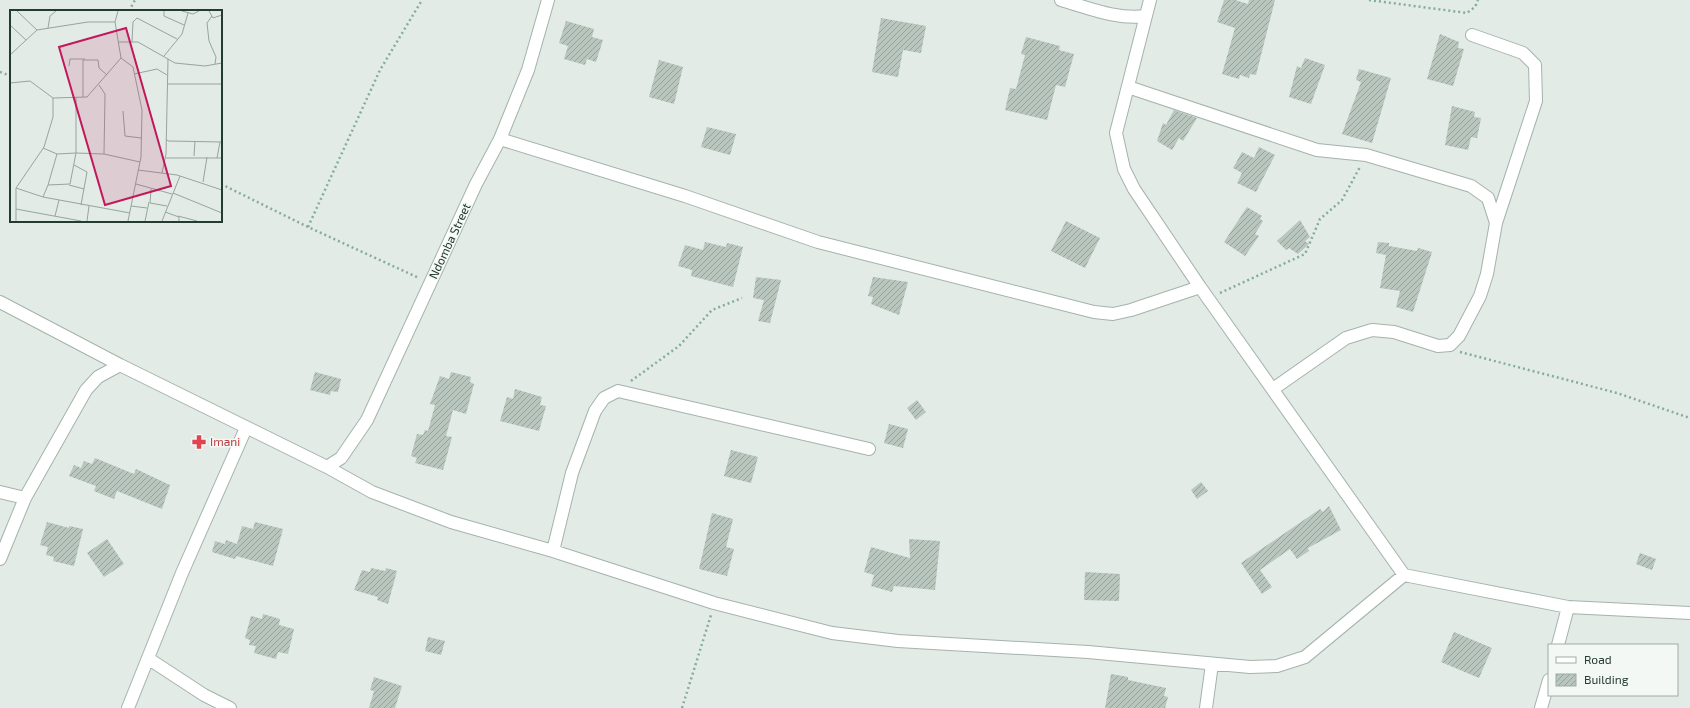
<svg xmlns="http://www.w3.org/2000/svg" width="1690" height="708" font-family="'Exo 2',sans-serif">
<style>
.building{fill:url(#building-hatch)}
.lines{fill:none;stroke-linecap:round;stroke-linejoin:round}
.street-casing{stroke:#a5b3ac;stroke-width:14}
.path{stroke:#85ad98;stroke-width:2.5;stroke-dasharray:2 3;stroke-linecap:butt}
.street{stroke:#fff;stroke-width:12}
.labels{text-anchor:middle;stroke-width:3;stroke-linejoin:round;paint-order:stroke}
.street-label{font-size:12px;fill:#233b30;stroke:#f3f8f4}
.health-label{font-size:12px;fill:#be3a42;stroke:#f3f8f4;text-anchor:start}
.inset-road{fill:none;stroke:#96a59d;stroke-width:1}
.view{fill:#c2185b;fill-opacity:0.15;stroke:#c2185b;stroke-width:2}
.inset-edge{fill:none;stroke:#233b30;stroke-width:2}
</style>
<defs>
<pattern id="building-hatch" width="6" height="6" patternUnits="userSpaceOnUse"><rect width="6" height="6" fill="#b8c6be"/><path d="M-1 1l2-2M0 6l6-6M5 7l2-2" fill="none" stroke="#95a29b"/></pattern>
</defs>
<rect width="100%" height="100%" fill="#e2ebe6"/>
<path class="building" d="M1224,0H1235L1248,4L1249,0H1275L1256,75L1250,74L1249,78L1240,75L1239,79L1222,74L1235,28L1217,22Z
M881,18L926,26L921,53L903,50L898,77L872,72Z
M566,21L594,29L592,37L603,40L596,62L587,59L585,65L564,59L568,46L559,43Z
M1440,34L1459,42L1458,48L1464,49L1453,86L1427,79Z
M1026,37L1060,46L1059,50L1074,54L1065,87L1056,85L1047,120L1005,110L1010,88L1016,89L1025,55L1021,54Z
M1305,58L1325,65L1311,104L1289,97L1297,66L1301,68Z
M659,60L683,67L674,104L649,97Z
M1359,69L1391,78L1372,143L1342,134L1361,82L1356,80Z
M1452,106L1475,112L1474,117L1481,118L1477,138L1471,137L1468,150L1445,145Z
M1174,110L1197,118L1183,141L1179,138L1172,150L1157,141L1163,123L1166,125Z
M707,127L736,134L730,155L701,147Z
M1259,147L1275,155L1256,192L1237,183L1242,173L1233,168L1242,152L1254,158Z
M1247,207L1262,216L1260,219L1263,221L1255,234L1259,236L1245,256L1224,242Z
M1300,220L1310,237L1305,241L1309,244L1298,254L1289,248L1286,250L1277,241Z
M1066,221L1100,238L1085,268L1051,251Z
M705,242L726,247L727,243L743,247L733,287L691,276L692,270L678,266L685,245L703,250Z
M1378,242L1389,243V246L1417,251L1418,248L1432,252L1413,312L1396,307L1400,291L1380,288L1386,255L1376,253Z
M756,277L781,280L770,323L758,321L764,300L753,298Z
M873,277L908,282L899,315L871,304L873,297L868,296Z
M315,372L341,379L338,392L331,391L330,395L310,390Z
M451,372L471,377L470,382L474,384L466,414L453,410L446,436L452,437L443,470L415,463L417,458L411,456L417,434L423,435L425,430L428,431L435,405L430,404L440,376L449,379Z
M515,389L542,397L540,405L546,406L539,431L500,421L507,397L513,399Z
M917,400L926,412L916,420L907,408Z
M889,424L908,429L903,448L884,443Z
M731,450L758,457L751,483L724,476Z
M95,458L134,474L136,469L170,485L162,509L117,491L114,499L94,491L96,486L69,476L74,465L81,468L84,461L92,464Z
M1201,482L1208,491L1197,499L1191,490Z
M1329,506L1341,530L1308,548L1309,551L1297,559L1290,549L1260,570L1272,587L1262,594L1241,563L1320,509L1323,512Z
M712,513L733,519L726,547L734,549L727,576L699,569Z
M47,522L69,528V526L83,529L74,566L53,561L54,557L46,555L48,547L40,545Z
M255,522L283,529L273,566L236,556L235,559L212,552L215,541L225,544L226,540L237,544L242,526L253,529Z
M107,539L124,564L104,577L87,553Z
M909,539L940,541L935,590L894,586L892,592L871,586L874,575L864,572L871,547L910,558Z
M1640,553L1656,559L1652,570L1636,564Z
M371,568L385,571L386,568L397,571L388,604L377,600L378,597L354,590L362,570L370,572Z
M1085,572L1120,574L1119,601L1084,600Z
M263,614L280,619L279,625L294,629L288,654L278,652L276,659L254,653L256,646L249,645L250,640L245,638L251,616L262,619Z
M1454,632L1492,648L1479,678L1441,662Z
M428,637L445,641L441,655L425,651Z
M1111,674L1128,677V680L1166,688L1164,696L1168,697L1165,708H1105Z
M374,677L402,686L395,708H369L374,691L370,690Z"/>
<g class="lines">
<defs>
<path id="street" d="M1061,0C1089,8 1117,20 1146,16
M1150,0L1116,133L1124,169L1134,189L1200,287L1404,575
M1472,35L1523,53L1535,65L1536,101L1496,223
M1128,87L1317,150L1366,155L1471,186L1488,198L1496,223L1487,274L1480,296L1459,336L1450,345L1438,346L1394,332L1372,330L1346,338L1273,389
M500,139L685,196L818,242L1094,312L1113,314L1131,310L1200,287
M0,302L120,365L327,467L372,492L451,522L553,551L714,603L832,633L898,641L1088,652L1250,667L1277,666L1305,657L1404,575L1568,607L1690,613
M327,467L341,458L367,420L476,184L500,139L528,70L548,0
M0,492L25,498
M553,551L572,473L595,411L604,398L618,391L869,449
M0,559L25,498L86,390L98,377L120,365
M1558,645L1568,607
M149,659L204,695L230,708
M128,708L182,573L246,428
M1206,708L1212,664
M1541,708L1549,680"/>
</defs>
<use href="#street" class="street-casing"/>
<path class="path" d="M1369,0L1467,13L1475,7L1478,0
M129,11L135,0
M0,72L11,76
M221,184L308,227L419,278
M308,227L380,70L422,0
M1220,293L1305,254L1320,219L1342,200L1360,167
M1460,352L1617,393L1690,418
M631,381L679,346L712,310L742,298
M682,708L711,615"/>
<use href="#street" class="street"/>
</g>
<defs>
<symbol id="pharmacy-bare" viewBox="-9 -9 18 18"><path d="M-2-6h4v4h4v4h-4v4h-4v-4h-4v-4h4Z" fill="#e0444e" stroke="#f3f8f4" stroke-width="2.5" paint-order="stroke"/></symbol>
</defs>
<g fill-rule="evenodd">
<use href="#pharmacy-bare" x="189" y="432" width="20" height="20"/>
</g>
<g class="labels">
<g class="street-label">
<text transform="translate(450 241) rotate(-65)" y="4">Ndomba Street</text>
</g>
<g class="health-label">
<text x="210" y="446">Imani</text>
</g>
</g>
<g transform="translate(10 10)">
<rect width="212" height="212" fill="#e2ebe6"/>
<path class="inset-road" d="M7,1L27,20M108,1L105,12L111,48L123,57L132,100L131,147L118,211M154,1V6L174,15M172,1L183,4L189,1M199,1L203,8L212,5M202,6L197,13L199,31L206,47L205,54M0,15L16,30M38,18L40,6L46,1M109,32H128L165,53L195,56L212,53M122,32L123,12L127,8L167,29M0,45L27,20L78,12H105M154,46L172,24L178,3M59,56L60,49H75M124,64L147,59L157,65M0,73L20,71L43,88L77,87L111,48M157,74H212M89,75L95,84L94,144M73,87V50H88L89,58L97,65M113,101L115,126L131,128M156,129L158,131L212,132M33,138L47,144M66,143L94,144L130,152M184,146L185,131M156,148H212M207,148L210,132M64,155L77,162L71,195M128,160L167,165L212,180M152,163L156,144L158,49M193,172L197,147M126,174L162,184M38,175L47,144L66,143M59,175L74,179M6,178L33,187L38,175L60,174L66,143V87M141,179L140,193L157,196M163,183L212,203M33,187L120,203M121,196L137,198M6,199L71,211M155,202L169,207V211M45,206L49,190M168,206L187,211M6,211V178L34,137L43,107V88M77,211L79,196M135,211L139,192M152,211L170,166"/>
<path class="view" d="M116,18L161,176L95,195L49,37Z"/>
<rect width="212" height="212" class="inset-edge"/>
</g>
<rect x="1548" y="644" width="130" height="52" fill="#f3f8f4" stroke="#a0aca6"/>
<rect x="1556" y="657" width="20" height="6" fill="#ffffff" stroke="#a0aca6"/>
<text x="1584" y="664" font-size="12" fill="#233b30">Road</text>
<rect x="1556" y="674" width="20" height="12" fill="url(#building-hatch)" stroke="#a0aca6"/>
<text x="1584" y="684" font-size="12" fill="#233b30">Building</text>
</svg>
